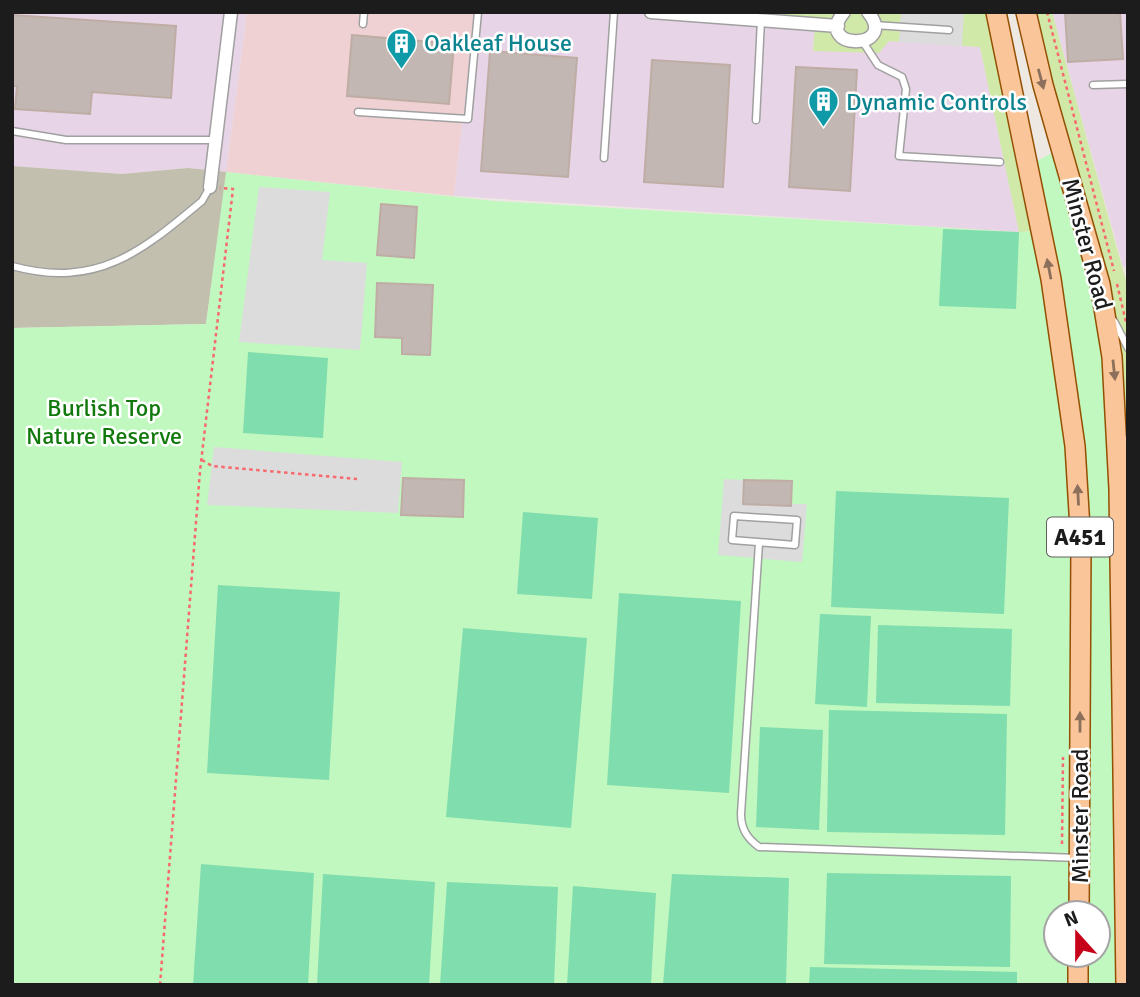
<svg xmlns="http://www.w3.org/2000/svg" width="1140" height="997" font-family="Signika,sans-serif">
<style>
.commercial{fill:#efd1d4}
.industrial{fill:#e7d4e6}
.construction{fill:#c2bfae}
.grass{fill:#d0e8a8}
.park{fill:#c1f8bf;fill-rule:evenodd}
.pitch{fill:#80ddad}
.parking{fill:#dcdcdc}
.building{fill:#c2b7b2;stroke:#bfada5;stroke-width:2}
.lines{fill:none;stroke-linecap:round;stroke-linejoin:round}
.service-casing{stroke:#a0a0a0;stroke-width:9}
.minor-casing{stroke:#a0a0a0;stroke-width:15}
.primary-casing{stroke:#935002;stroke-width:22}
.path{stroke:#f8696d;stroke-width:2.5;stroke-dasharray:3.5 3.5;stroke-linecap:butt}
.service{stroke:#fff;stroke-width:6}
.minor{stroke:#fff;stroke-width:12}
.primary{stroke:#fbc59a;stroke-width:19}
.oneway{fill:#8c705b}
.labels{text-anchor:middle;stroke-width:5;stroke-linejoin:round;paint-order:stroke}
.shield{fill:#fff;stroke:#606060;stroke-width:2}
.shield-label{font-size:23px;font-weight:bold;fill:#1c1c1c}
.culture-label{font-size:24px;fill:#0d838f;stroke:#fff;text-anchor:start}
.street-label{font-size:24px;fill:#1c1c1c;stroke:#fff}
.park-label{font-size:24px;fill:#11790c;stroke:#fff}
</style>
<rect width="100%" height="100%" fill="#eee8e2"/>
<path class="commercial" d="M247,12H475L454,196L226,172Z"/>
<path class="industrial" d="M12,12H247L226,172L188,168L122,174L12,166Z
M475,12H708L815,24L813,51L889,41L980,47L1019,232L454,196Z
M1052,12H1128V266L1123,267Z"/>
<path class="construction" d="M12,166L122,174L188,168L227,172L206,324L12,328Z"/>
<path class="grass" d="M708,12H996L1041,231L1019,232L980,47L889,41L879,53L813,51L815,25Z
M1026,12H1052L1128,288V985L1119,489Z"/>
<path class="park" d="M1061,148L1109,329L1126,985H12V328L206,324L226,172L494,201L1019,232L1041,231L1028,166ZM1056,913H1098V955H1056Z"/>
<path class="pitch" d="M943,229L1019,232L1016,309L939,306Z
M248,352L328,358L323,438L243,433Z
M836,491L1009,498L1004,614L831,607Z
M523,512L598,518L592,599L517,594Z
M218,585L340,592L329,780L207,773Z
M619,593L741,601L729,793L607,785Z
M820,614L871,616L867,707L815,704Z
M878,625L1012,629L1010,706L876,703Z
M463,628L587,638L571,828L446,817Z
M829,710L1007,714L1005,835L827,832Z
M760,727L823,730L819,830L756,827Z
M201,864L314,873L308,985H193Z
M827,873L1011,876L1010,967L824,964Z
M323,874L435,882L429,985H317Z
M672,874L789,878L786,985H663Z
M447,882L558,887L554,985H440Z
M573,886L656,893L651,985H567Z
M810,967L1017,972V985H809Z"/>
<path class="parking" d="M901,12H964L962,46L899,42Z
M259,187L330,192L322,260L367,263L360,350L239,342Z
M214,447L402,462L398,513L207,505Z
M724,479L744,480L743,504H807L802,562L718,555Z"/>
<path class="building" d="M1065,12H1120L1123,59L1068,62Z
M12,15L176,26L171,98L92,92L90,114L15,109L17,86H12Z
M352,35L454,44L449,104L347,96Z
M490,51L577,58L568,177L481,171Z
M652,60L730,65L723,187L644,182Z
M796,67L857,70L850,191L789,187Z
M381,204L417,207L414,258L377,255Z
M377,283L433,285L430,355L402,354V338L375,337Z
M403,478L464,480L463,517L401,515Z
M744,480L792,481L791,506L743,504Z"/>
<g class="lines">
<defs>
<path id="service" d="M363,24L364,12
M874,25L949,30
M863,42L878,65L902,77L906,89L899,156L1000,162
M1093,85L1128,84
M358,112L468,119L478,12
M756,120L761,20
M12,131L66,140H216
M604,158L614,12
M12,266C97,289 141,252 202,201L210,187
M1114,321L1128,348
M1125,453L1128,438
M734,516L797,520L795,545L732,540Z
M759,543L741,814C741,829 747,838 759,847L1078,858"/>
<path id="minor" d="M651,12L838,26
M844,12C812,51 900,51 868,12
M210,187L231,12"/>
<path id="primary" d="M996,12L1051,279L1075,446L1081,545L1079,913
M1026,12L1043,85L1100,284L1112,357L1119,489L1126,985
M1078,985V955"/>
</defs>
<use href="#service" class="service-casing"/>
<use href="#minor" class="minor-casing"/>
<use href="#primary" class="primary-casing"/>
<path class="path" d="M1047,12L1114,271
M1117,284L1126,322
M202,460L212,466L357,479
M1062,844L1063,757
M160,985L200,471L233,189L220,188"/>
<use href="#service" class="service"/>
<use href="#minor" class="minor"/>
<use href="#primary" class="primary"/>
</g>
<defs><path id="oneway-solid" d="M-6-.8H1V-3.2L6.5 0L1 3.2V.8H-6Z" transform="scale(1.75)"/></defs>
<g class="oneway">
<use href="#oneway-solid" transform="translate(1041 79) rotate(75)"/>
<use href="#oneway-solid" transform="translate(1049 269) rotate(-101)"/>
<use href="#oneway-solid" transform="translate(1114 370) rotate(84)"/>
<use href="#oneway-solid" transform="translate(1078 495) rotate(-93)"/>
<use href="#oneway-solid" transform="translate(1080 722) rotate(-90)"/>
</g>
<defs>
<symbol id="building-pin" viewBox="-11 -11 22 30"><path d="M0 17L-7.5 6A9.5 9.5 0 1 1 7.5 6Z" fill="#0f9aa8" stroke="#fff"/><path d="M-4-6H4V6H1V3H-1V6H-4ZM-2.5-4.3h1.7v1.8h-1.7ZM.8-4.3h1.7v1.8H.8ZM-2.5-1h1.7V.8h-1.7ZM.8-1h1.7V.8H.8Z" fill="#fff"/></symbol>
</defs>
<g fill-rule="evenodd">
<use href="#building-pin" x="384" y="26" width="35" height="47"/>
<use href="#building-pin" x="806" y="84" width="35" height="47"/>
</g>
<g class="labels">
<rect class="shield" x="1047" y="517.5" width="66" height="39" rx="5"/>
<g class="shield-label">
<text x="1080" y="545">A451</text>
</g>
<g class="culture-label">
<text x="424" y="51">Oakleaf House</text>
<text x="846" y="110">Dynamic Controls</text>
</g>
<g class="street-label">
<text transform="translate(1087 244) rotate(75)" y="8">Minster Road</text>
<text transform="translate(1080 816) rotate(-90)" y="8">Minster Road</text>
</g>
<g class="park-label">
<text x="104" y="416">Burlish Top<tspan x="104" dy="28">Nature Reserve</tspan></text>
</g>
</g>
<rect width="1140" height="997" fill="none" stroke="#1c1c1c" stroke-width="28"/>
<g transform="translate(1077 934) rotate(339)"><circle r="33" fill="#ffffff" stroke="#a4a4a4" stroke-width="2"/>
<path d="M0-5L12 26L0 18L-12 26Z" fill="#c7021b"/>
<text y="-10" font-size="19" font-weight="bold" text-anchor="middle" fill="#1c1c1c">N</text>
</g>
</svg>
